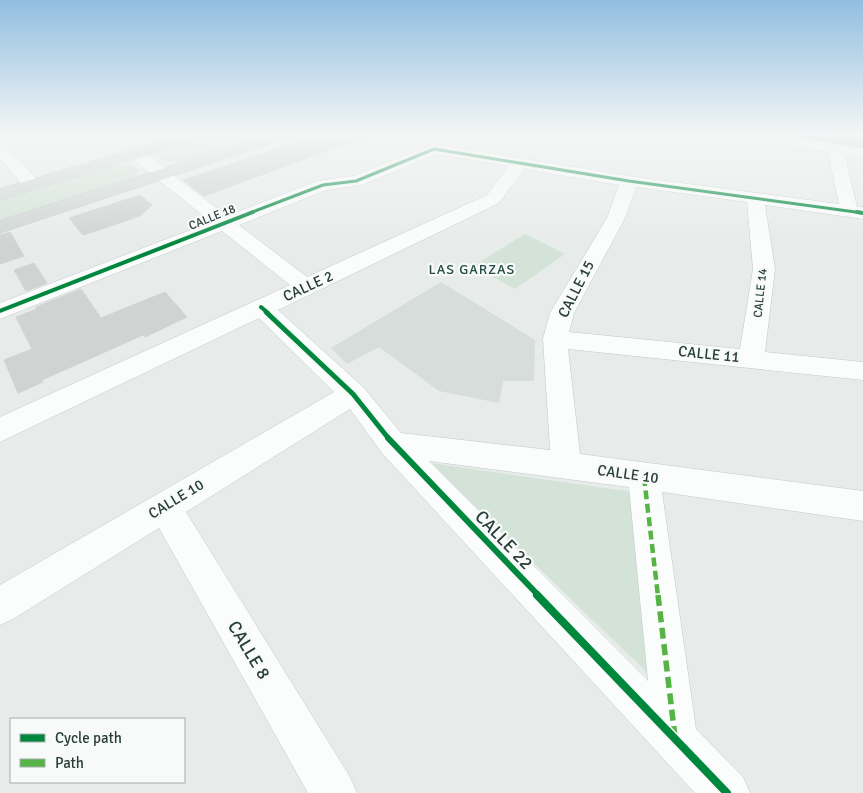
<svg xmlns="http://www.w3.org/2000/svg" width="863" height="793" font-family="Signika,sans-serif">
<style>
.built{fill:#d6ddda}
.green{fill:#d3e3d8}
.building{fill:#cfd3d2;stroke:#d0d5d3}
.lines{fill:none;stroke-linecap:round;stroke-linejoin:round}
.street-casing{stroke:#c4c9c7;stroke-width:1}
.secondary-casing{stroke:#c5cac8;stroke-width:1}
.primary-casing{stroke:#c3cac8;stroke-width:1}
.highway-casing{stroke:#c3cac8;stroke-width:1}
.street{fill:#fbfcfc;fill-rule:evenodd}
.secondary{fill:#fbfcfc;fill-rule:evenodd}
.primary{fill:#d0d6d5;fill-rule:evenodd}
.highway{fill:#bcc3c2;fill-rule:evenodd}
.quiet-far1{stroke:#56b346;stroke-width:4.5;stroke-dasharray:9 4.5;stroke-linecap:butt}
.quiet{stroke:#56b346;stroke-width:5.5;stroke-dasharray:11 5.5;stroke-linecap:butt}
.cycleway-far4-casing{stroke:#f7faf8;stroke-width:5}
.cycleway-far3-casing{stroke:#f7faf8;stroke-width:6}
.cycleway-far2-casing{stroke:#f7faf8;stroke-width:8}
.cycleway-far1-casing{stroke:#f7faf8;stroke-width:9}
.cycleway-casing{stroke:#f7faf8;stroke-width:11}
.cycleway-far4{stroke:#00873e;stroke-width:3}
.cycleway-far3{stroke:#00873e;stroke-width:4}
.cycleway-far2{stroke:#00873e;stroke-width:5}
.cycleway-far1{stroke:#00873e;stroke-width:6}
.cycleway{stroke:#00873e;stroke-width:8}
.labels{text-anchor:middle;stroke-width:4.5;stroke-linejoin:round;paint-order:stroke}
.far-street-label{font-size:12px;fill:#273d38;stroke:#f7faf8}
.far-neighbourhood-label{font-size:14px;letter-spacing:1px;fill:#254d45;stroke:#f7faf8}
.street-label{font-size:15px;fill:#273d38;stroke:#f7faf8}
.near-street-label{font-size:18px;fill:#273d38;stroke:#f7faf8}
</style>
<rect width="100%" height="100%" fill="#e7ecea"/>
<path class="built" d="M441,282L535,340L534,381H503L499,403L439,391L379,347L347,364L331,348Z"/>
<path class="green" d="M221,133H272L184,161C175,162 166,164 159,158C167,145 206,138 221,133Z
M126,164L134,166L138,169L136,175L127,180L0,220V200L113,166Z
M525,234L565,254L515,289L473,266Z
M430,463L632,492L654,679Z"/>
<path class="building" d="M324,133H367L368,136L204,196L183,180Z
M140,195L152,205L140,216L105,228L83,235L69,218Z
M10,232L24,256L0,264V235Z
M34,263L47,283L26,291L14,270Z
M81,289L101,318L165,292L187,317L145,337L143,335L42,380L43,382L18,393L4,360L32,349L16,317L37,309L36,307Z"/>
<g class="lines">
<defs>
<path id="street" d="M0,143L6,145L38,181L41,185L38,189L32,190L26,189L0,158Z
M835,143L841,145L843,148L857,207H863V219L765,205L775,269L765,352L863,362V380L568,349L580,454L863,491V521L662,492L696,729L743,777L750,793H695L382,453L350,409L186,512L350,777L357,793H308L159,528L13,619L0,625V585L334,392L259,318L0,442V417L290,285L222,231L0,319V303L211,222L130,157L128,154L130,151H142L227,216L317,181L353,176L434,144L629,176L839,204L827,148L829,145ZM436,154L509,166L487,195L307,277L239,225L326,190L362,185ZM524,169L619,185L607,218L550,313L543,339L550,450L401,433L363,387L278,310L499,203ZM636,187L747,202L753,269L740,349L569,332L574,313L625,218ZM429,461L629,487L648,681Z"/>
<path id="secondary" d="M735,133H771L863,148V158L742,137L737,136Z"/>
<path id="primary" d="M189,133H213L211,136L0,200V189Z
M273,133H296L294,136L0,233V221Z"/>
<path id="highway" d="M789,133H825L863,139V149L796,137L791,136Z"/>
</defs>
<use href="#street" class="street-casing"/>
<use href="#secondary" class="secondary-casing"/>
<use href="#primary" class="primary-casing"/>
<use href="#highway" class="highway-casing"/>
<use href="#street" class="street"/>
<use href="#secondary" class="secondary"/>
<use href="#primary" class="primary"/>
<use href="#highway" class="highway"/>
<path class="quiet-far1" d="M644,477L658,596"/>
<path class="quiet" d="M658,595L675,737"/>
<defs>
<path id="cycleway-far4" d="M250,213L323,185L356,181L434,149L629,181L863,213"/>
<path id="cycleway-far3" d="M857,212L863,213
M261,307L268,313
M0,311L253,212"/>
<path id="cycleway-far2" d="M266,312L353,394L389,439"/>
<path id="cycleway-far1" d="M388,438L539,596"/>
<path id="cycleway" d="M537,595L727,793"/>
</defs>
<use href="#cycleway-far4" class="cycleway-far4-casing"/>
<use href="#cycleway-far3" class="cycleway-far3-casing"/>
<use href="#cycleway-far2" class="cycleway-far2-casing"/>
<use href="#cycleway-far1" class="cycleway-far1-casing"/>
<use href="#cycleway" class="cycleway-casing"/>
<use href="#cycleway-far4" class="cycleway-far4"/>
<use href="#cycleway-far3" class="cycleway-far3"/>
<use href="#cycleway-far2" class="cycleway-far2"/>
<use href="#cycleway-far1" class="cycleway-far1"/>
<use href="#cycleway" class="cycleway"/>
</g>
<linearGradient id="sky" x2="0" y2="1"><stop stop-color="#91bee0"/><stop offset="0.55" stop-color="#f4f6f6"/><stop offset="1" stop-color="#f4f6f6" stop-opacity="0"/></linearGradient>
<rect width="863" height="244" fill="url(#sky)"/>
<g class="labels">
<g class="far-street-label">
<text transform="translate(212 217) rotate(-22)" y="4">CALLE 18</text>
<text transform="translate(760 293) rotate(-84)" y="4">CALLE 14</text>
</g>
<g class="far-neighbourhood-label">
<text x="472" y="274">LAS GARZAS</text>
</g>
<g class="street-label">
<text transform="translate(308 286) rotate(-25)" y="5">CALLE 2</text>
<text transform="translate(576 289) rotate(-63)" y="5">CALLE 15</text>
<text transform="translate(709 354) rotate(6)" y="5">CALLE 11</text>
<text transform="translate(628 474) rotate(8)" y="5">CALLE 10</text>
<text transform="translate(176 499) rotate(-31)" y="5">CALLE 10</text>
</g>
<g class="near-street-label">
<text transform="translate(504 540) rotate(46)" y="6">CALLE 22</text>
<text transform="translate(249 650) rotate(59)" y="6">CALLE 8</text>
</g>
</g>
<rect x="10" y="718" width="175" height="65" fill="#f7faf8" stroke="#a4aeab"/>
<rect x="20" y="734" width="25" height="8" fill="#00873e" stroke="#a4aeab"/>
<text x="55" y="743" font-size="15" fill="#273d38">Cycle path</text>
<rect x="20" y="759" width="25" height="8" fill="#56b346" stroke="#a4aeab"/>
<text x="55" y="768" font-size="15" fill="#273d38">Path</text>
</svg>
